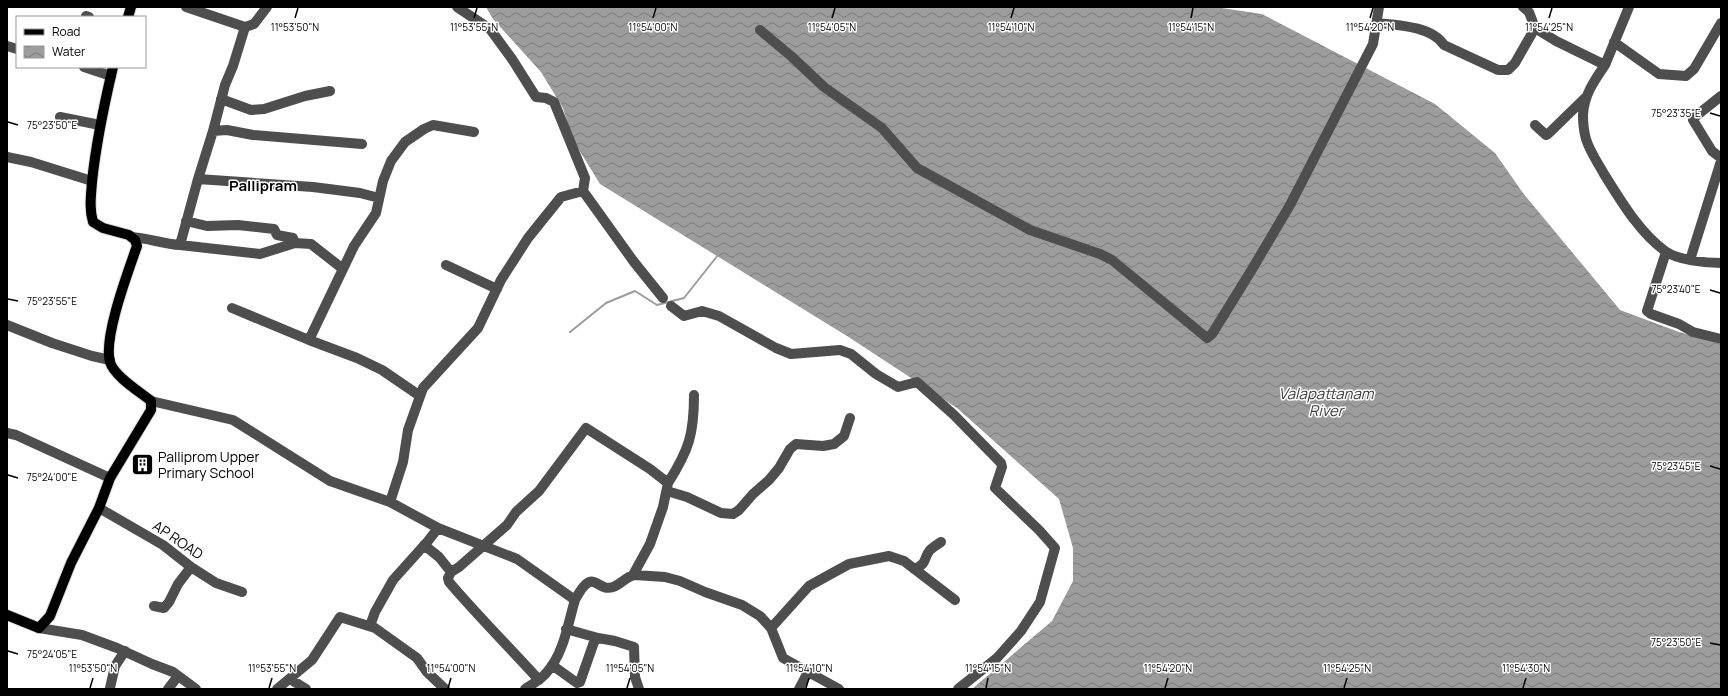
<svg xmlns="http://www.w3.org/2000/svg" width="1728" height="696" font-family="Manrope,sans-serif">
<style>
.water{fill:url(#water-waves)}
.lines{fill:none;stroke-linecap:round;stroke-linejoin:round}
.stream{stroke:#9c9c9c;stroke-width:2}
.major-casing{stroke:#dbdbdb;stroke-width:12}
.minor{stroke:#4e4e4e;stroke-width:10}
.major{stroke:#000;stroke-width:10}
.ticks{fill:none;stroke:#000;stroke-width:1.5}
.labels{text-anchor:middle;stroke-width:3;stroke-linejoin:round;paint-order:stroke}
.poi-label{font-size:14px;fill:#000;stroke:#fff;text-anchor:start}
.street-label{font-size:14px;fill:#000;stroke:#fff}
.neighbourhood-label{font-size:15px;font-weight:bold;fill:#000;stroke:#fff}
.water-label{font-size:15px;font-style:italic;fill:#3d3d3d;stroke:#fff}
.ticks-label{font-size:10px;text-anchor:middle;fill:#000;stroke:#fff;stroke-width:3;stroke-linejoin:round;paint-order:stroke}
</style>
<defs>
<pattern id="water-waves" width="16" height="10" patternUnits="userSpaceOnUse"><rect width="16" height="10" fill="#9c9c9c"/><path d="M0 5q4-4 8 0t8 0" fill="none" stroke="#7d7d7d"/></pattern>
</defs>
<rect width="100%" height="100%" fill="#fff"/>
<path class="water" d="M486,7H1215L1262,14L1435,104L1495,153L1523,193L1620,310L1679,332L1721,344V689H972L1052,621L1073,581V548L1059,499L957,408L847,336L600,184L573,140L563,108L541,72L493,19Z"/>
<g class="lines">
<path class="stream" d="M570,332L606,303L635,291L657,305L684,298L718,255"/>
<defs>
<path id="major" d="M128,17L131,7
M7,615L39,628L50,616L71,563L99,508L110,478L151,410V401C140,392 114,376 110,362C103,338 128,272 137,246L135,240L129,235L103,228L93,222C89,208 91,196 92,182C96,143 104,105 113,67"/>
</defs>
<use href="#major" class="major-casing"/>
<path class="minor" d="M457,7L490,29L512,59L536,97L546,98L554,102L585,178L583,191L634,262L663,298
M1523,7L1529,12L1535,28L1556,41L1605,65C1594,81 1584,95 1583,115C1583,123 1584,132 1586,139C1590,152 1598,163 1604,174C1621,201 1639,232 1665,251C1677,260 1706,263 1721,263
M86,16L89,17
M1377,23C1397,25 1432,26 1444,45L1498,70H1508L1515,63L1535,28
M245,27L254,24L267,7
M760,30L791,56L824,87L882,128L917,168L1030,230L1100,254L1112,260L1207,338L1212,334L1251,271L1290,205L1373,44L1379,7
M1614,42L1659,74L1686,76L1694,69L1721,23
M7,46L17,49
M1605,65L1629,7
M84,67L111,76
M1721,96L1696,116L1693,120L1712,151L1721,158
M221,99L251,110L264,109L305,96L330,91
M60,117L100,125
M1535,125L1546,135L1548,134L1585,98
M213,131L227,130L253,135L362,144
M7,157L31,162L92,181
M198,179L313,187L360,193L379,198
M186,221L207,226L238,225L274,229L277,235L293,238L295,243
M131,237C148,238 163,244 180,245L198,179L213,131L225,85L233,66L245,27L186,7
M180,245L260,254L295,243L311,244L343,269
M1666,252L1647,311L1651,314L1679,324L1693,332L1721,339
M1690,260L1721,161
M446,265L497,289
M671,306L684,316L702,311L719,316L776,348L791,354L840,350L851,354L876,374L898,387L917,382L954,415L1001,463L1002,467L995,488L1039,530L1055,548L1040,602L1021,631L997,658L958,689
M232,308L309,340L357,358L382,370L420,396
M7,325L52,343L92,356L110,360
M309,340L354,246L376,213L383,181L391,161L405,142L424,129L433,125L474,132
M151,401L233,420L330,481L390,502L438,528L517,559L575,600C568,623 564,653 547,672C541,680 532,684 525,689
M7,433L16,435L110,478
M668,483C689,450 694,434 694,395
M667,491L687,497L721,513L733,514L739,510L753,494L769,480L779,468L790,449L796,444L823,446L834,444L844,436L850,418
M390,502L403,462L408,430L423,388L478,328L501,280L528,238L561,197L583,191
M99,508L163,545L191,567L216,583L242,592
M424,545L439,557L451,572
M914,569C928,564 923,558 930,550C933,547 938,544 941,542
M575,600C594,564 596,593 613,587C622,584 626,576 635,575L665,577L680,581L705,592L742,605L760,616L771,628L783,658L839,689
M154,606L164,608L169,602L178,584L191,567
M370,626L375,612L393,580L428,541L438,528
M39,628L82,635L117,648L152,664L173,672L196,689
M771,628L809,586L849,564L889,556L904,561L955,600
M566,629L598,638
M552,665L577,683L580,682L594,642L598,638L615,641L634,647L635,677L639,689
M290,679L306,689
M539,680C509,647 478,616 449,582L448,578L451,572L459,567L507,525L516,512L539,491L586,428L650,469L668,483L663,507L650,544L633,575
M110,688L115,666L125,651
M168,689L178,676
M277,689L312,660L340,617L375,628L417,658L427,672L445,689
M799,689L808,672"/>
<use href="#major" class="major"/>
</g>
<path class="ticks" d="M295,18L298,8M474,18L477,8M653,18L656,8M832,18L835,8M1011,18L1014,8M1191,18L1193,8M1370,18L1373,8M1549,18L1552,8M1710,113L1720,116M8,122L18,125M1710,290L1720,293M8,299L18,301M1710,466L1720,469M8,475L18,478M1710,643L1720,645M8,651L18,654M90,688L93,678M269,688L272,678M448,688L451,678M627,688L630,678M806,688L809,678M986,688L988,678M1165,688L1168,678M1344,688L1347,678M1523,688L1526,678"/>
<defs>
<symbol id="building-square" viewBox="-11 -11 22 22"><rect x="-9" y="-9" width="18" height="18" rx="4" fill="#000" stroke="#fff"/><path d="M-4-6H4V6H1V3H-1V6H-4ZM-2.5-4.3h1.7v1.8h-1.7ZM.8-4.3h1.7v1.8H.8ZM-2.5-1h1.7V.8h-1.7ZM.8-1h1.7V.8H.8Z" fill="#fff"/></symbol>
</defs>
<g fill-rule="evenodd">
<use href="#building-square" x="130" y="452" width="25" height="25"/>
</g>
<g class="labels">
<g class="poi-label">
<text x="158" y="462">Palliprom Upper<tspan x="158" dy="16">Primary School</tspan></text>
</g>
<g class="street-label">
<text transform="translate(178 540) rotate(34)" y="5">AP ROAD</text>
</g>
<g class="neighbourhood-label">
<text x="263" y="191">Pallipram</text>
</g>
<g class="water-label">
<text x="1326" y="399">Valapattanam<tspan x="1326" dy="17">River</tspan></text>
</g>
</g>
<g class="ticks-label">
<text x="295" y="31">11°53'50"N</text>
<text x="474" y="31">11°53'55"N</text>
<text x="653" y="31">11°54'00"N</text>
<text x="832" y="31">11°54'05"N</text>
<text x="1011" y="31">11°54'10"N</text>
<text x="1191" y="31">11°54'15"N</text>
<text x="1370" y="31">11°54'20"N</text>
<text x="1549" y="31">11°54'25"N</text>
<text x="1676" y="117">75°23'35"E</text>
<text x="52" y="129">75°23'50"E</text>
<text x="1676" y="293">75°23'40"E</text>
<text x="52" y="305">75°23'55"E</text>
<text x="1676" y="470">75°23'45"E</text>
<text x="52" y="481">75°24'00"E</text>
<text x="1676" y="646">75°23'50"E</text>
<text x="52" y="658">75°24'05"E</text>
<text x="93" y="672">11°53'50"N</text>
<text x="272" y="672">11°53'55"N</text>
<text x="451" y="672">11°54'00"N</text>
<text x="630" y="672">11°54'05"N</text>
<text x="809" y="672">11°54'10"N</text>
<text x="988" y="672">11°54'15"N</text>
<text x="1168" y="672">11°54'20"N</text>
<text x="1347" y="672">11°54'25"N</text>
<text x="1526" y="672">11°54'30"N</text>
</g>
<rect width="1728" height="696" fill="none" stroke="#000000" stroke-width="16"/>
<rect x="16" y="16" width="130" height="52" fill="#ffffff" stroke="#999999"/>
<rect x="24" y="29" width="20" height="6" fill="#000000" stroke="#999999"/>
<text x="52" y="36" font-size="12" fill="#000000">Road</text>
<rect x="24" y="46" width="20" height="12" fill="url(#water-waves)" stroke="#999999"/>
<text x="52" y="56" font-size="12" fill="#000000">Water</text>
</svg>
